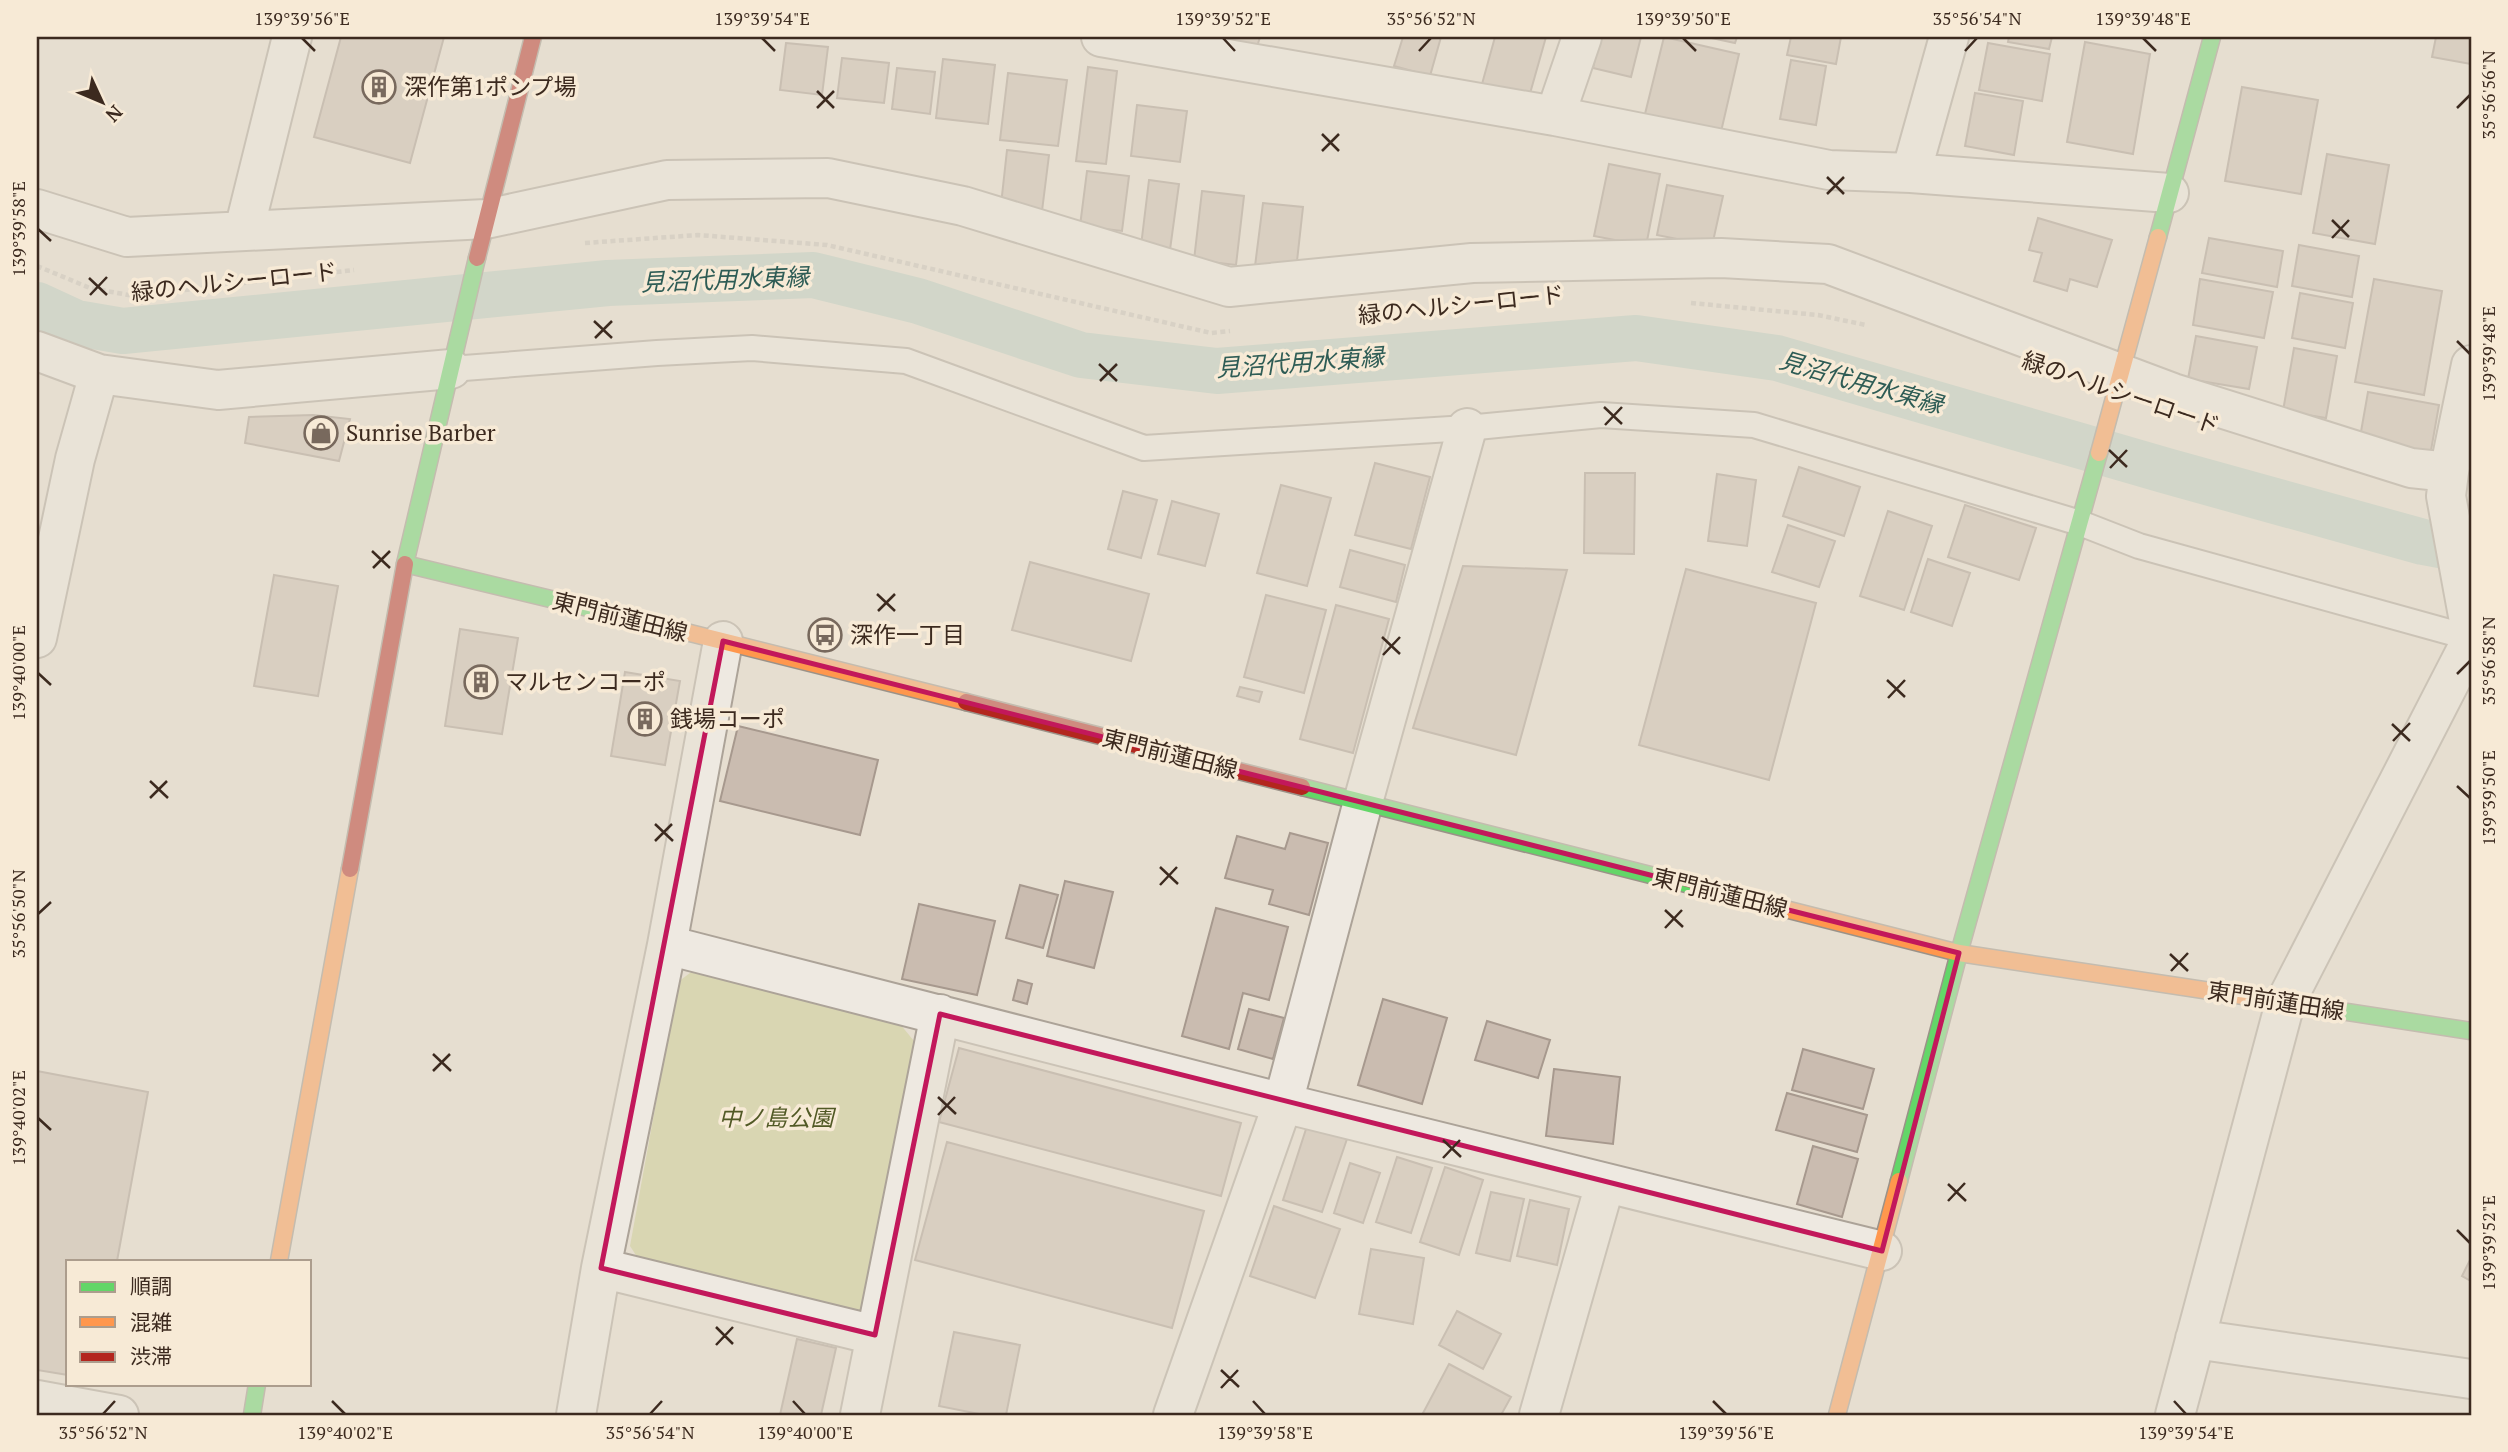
<svg xmlns="http://www.w3.org/2000/svg" width="2508" height="1452" font-family="'PT Serif','Noto Sans JP',serif">
<style>
.green{fill:#d9d6b2}
.lines{fill:none;stroke-linecap:round;stroke-linejoin:round}
.canal{stroke:#baccc0;stroke-width:46}
.building{fill:#cabcb0;stroke:#a7998e;stroke-width:2}
.lane-casing{stroke:#aca398;stroke-width:28}
.street-casing{stroke:#aca398;stroke-width:42}
.fast-casing{stroke:#9b9288;stroke-width:19}
.slow-casing{stroke:#9b9288;stroke-width:19}
.jam-casing{stroke:#9b9288;stroke-width:19}
.path{stroke:#c7c0b8;stroke-width:4.5;stroke-dasharray:5 3.5;stroke-linecap:butt}
.lane{stroke:#eee9e1;stroke-width:24}
.street{stroke:#eee9e1;stroke-width:38}
.fast{stroke:#63d668;stroke-width:16}
.slow{stroke:#ff974d;stroke-width:16}
.jam{stroke:#b3261e;stroke-width:16}
.marked{fill:none;stroke:#c2185b;stroke-width:5;stroke-linejoin:round}
.ticks{fill:none;stroke:#3c2a1f;stroke-width:2.5}
.labels{text-anchor:middle;stroke-width:7;stroke-linejoin:round;paint-order:stroke}
.poi-label{font-size:23px;fill:#3c2a1f;stroke:#f7ead6;text-anchor:start}
.street-label{font-size:23px;fill:#3c2a1f;stroke:#f7ead6}
.park-label{font-size:23px;font-style:italic;fill:#515925;stroke:#f7ead6}
.water-label{font-size:24px;font-style:italic;fill:#2e5c55;stroke:#f7ead6}
.neatline{fill:none;stroke:#3c2a1f;stroke-width:2.5}
.ticks-label{font-size:18px;text-anchor:middle;fill:#3c2a1f}
</style>
<rect width="100%" height="100%" fill="#e6ded0"/>
<path class="green" d="M694,970L900,1024L914,1041L862,1311L851,1318L645,1269L630,1246L678,982Z"/>
<g class="lines">
<path class="canal" d="M37,305L76,323L123,331L608,283L813,275L918,301L1081,355L1217,371L1636,338L1777,358L2167,471L2423,542L2471,551"/>
</g>
<path class="building" d="M341,37H444L410,163L314,137Z
M1209,37H1260L1256,50Z
M1403,37H1441L1430,76L1394,66Z
M1495,37H1546L1529,97L1482,84Z
M1600,37H1641L1631,77L1593,68Z
M1664,37L1739,54L1720,136L1644,118Z
M1707,37H1737L1735,43Z
M1791,37H1841L1836,64L1787,55Z
M2009,37H2052L2049,49L2008,42Z
M2436,37H2471V64L2432,57Z
M2085,42L2150,54L2133,154L2067,142Z
M786,43L828,47L822,95L780,90Z
M1988,43L2050,54L2042,101L1979,90Z
M842,58L889,63L884,103L837,98Z
M943,59L995,65L988,124L936,118Z
M1791,60L1826,66L1816,125L1780,119Z
M1088,67L1117,71L1106,164L1076,161Z
M897,68L935,72L930,114L892,109Z
M1008,73L1067,80L1058,146L1000,140Z
M2242,87L2318,100L2301,194L2225,181Z
M1975,93L2023,101L2014,155L1965,146Z
M1137,105L1187,111L1180,162L1131,156Z
M1007,150L1049,155L1041,219L1000,214Z
M2327,154L2389,165L2375,244L2313,233Z
M1609,164L1660,174L1646,246L1594,236Z
M1087,171L1129,176L1122,231L1080,226Z
M1149,180L1179,184L1169,257L1140,254Z
M1667,185L1723,196L1712,246L1657,235Z
M1202,191L1244,196L1236,265L1194,260Z
M1263,203L1303,207L1296,270L1255,266Z
M2038,218L2112,240L2097,287L2070,279L2067,291L2034,281L2042,253L2029,250Z
M2209,238L2283,251L2277,287L2202,273Z
M2299,245L2359,256L2352,297L2292,286Z
M2200,279L2273,292L2264,338L2193,325Z
M2374,279L2442,291L2424,395L2355,382Z
M2300,293L2353,303L2345,348L2292,338Z
M2196,336L2257,347L2249,389L2188,379Z
M2294,348L2337,356L2326,418L2283,411Z
M2368,392L2439,405L2430,456L2359,443Z
M313,415L350,419L339,461L245,443L249,417Z
M1375,463L1430,477L1411,549L1355,535Z
M1799,467L1860,487L1844,536L1783,516Z
M1585,473H1635L1634,554L1584,553Z
M1717,474L1756,480L1747,546L1708,541Z
M1281,485L1331,498L1307,586L1257,573Z
M1123,491L1157,500L1141,558L1108,549Z
M1172,501L1219,514L1205,566L1158,554Z
M1965,505L2036,528L2019,580L1948,557Z
M1888,511L1932,526L1904,610L1860,596Z
M1788,525L1835,541L1819,587L1772,572Z
M1350,550L1405,565L1396,602L1340,587Z
M1928,559L1970,573L1952,626L1911,612Z
M1030,562L1149,594L1131,661L1012,630Z
M1463,566L1567,570L1516,755L1413,728Z
M1686,569L1816,603L1769,780L1639,745Z
M274,575L338,586L318,696L254,686Z
M1266,595L1326,610L1304,693L1244,677Z
M1336,605L1389,619L1353,753L1300,739Z
M460,629L518,638L502,734L445,726Z
M625,672L680,681L665,765L611,756Z
M1240,687L1262,692L1259,702L1237,696Z
M738,726L878,760L860,835L720,801Z
M1290,833L1328,843L1309,915L1269,904L1273,890L1225,878L1237,836L1285,849Z
M1065,881L1113,892L1094,968L1047,956Z
M1020,885L1058,895L1043,948L1006,938Z
M919,904L995,921L977,995L902,979Z
M1216,908L1288,927L1269,1000L1243,993L1229,1049L1182,1036Z
M1018,980L1032,984L1027,1004L1013,1000Z
M1383,999L1447,1018L1422,1104L1358,1085Z
M1249,1009L1284,1018L1273,1059L1238,1049Z
M1487,1021L1550,1040L1538,1078L1475,1060Z
M959,1048L1241,1123L1221,1196L939,1122Z
M1803,1049L1874,1069L1863,1109L1792,1090Z
M1554,1069L1620,1077L1613,1144L1546,1136Z
M37,1071L148,1092L117,1261H68V1375L37,1370Z
M1787,1093L1867,1115L1857,1152L1776,1130Z
M1307,1126L1347,1139L1322,1212L1283,1200Z
M947,1142L1204,1211L1172,1328L915,1260Z
M1813,1146L1858,1159L1842,1217L1797,1204Z
M1397,1157L1432,1168L1411,1233L1376,1222Z
M1350,1163L1380,1173L1363,1223L1334,1213Z
M1445,1167L1483,1180L1459,1255L1420,1242Z
M1491,1192L1524,1199L1510,1261L1476,1253Z
M1530,1200L1569,1209L1557,1265L1517,1256Z
M1274,1206L1340,1229L1315,1298L1250,1276Z
M1371,1249L1424,1258L1413,1324L1359,1314Z
M2471,1258V1281L2462,1276Z
M1457,1311L1501,1334L1483,1369L1439,1345Z
M954,1332L1020,1345L1006,1415H984L939,1406Z
M797,1339L836,1348L821,1415H780Z
M1449,1364L1511,1397L1501,1415H1422Z"/>
<g class="lines">
<defs>
<path id="lane" d="M451,369L657,353L752,348L906,361L1144,448L1467,428L1601,415L1754,425L2080,523L2139,546L2471,638"/>
<path id="street" d="M1101,37L1555,116L1829,170L1911,173L2169,193
M1555,116L1582,37
M1911,173L1949,37
M37,209L127,237L486,219L667,180L828,178L963,206L1229,287L1472,263L1721,258L1828,264L2173,393L2411,468L2449,472
M244,230L292,37
M37,351L99,374L218,390L451,369
M2471,365L2449,472L2446,496L2471,632
M37,638L75,459L99,374
M667,945L723,641
M601,1268L875,1335
M2195,1339L2471,1379
M37,1400L119,1415
M576,1415L601,1268L667,945L1283,1103L1882,1251
M860,1415L940,1014
M1173,1415L1283,1103L1363,802L1467,428
M1539,1415L1605,1184
M2175,1415L2285,1003L2471,641"/>
<path id="fast" d="M2158,237L2212,37
M477,258L405,564L634,619
M1302,787L1785,909
M2250,997L2471,1031
M1899,1181L1959,953L2099,453
M252,1415L257,1384"/>
<path id="slow" d="M2099,453L2158,237
M634,619L966,702
M1785,909L1959,953L2250,997
M279,1261L350,869
M1837,1415L1899,1181"/>
<path id="jam" d="M477,258L533,37
M966,702L1302,787
M350,869L405,564"/>
</defs>
<use href="#lane" class="lane-casing"/>
<use href="#street" class="street-casing"/>
<use href="#fast" class="fast-casing"/>
<use href="#slow" class="slow-casing"/>
<use href="#jam" class="jam-casing"/>
<path class="path" d="M585,243L698,235L827,245L1211,333L1230,331
M37,266L90,288L134,296L354,270
M1691,303L1818,315L1866,325"/>
<use href="#lane" class="lane"/>
<use href="#street" class="street"/>
<use href="#fast" class="fast"/>
<use href="#slow" class="slow"/>
<use href="#jam" class="jam"/>
</g>
<path d="M0 0H2508V1452H0ZM723,641L1959,953L1882,1251L940,1014L875,1335L601,1268Z" fill="#e6ded0" fill-opacity=".55" fill-rule="evenodd"/>
<path class="marked" d="M723,641L1959,953L1882,1251L940,1014L875,1335L601,1268Z"/>
<path class="ticks" d="M302,38L315,51M762,38L775,51M1223,38L1235,51M1683,38L1696,51M2143,38L2156,51M1419,51L1431,38M1965,51L1977,38M817,91L834,108M817,108L834,91M2457,108L2470,95M1322,134L1339,151M1322,151L1339,134M1827,177L1844,194M1827,194L1844,177M2332,220L2349,237M38,229L51,241M2332,238L2349,220M89,278L107,295M90,295L107,277M594,321L612,338M595,338L612,321M2457,341L2470,354M1099,364L1117,381M1100,381L1117,364M1604,407L1622,424M1605,425L1622,407M2109,450L2127,467M2110,468L2127,450M372,551L390,568M373,568L390,551M877,594L895,611M878,611L895,594M1382,637L1400,654M1383,655L1400,637M38,673L51,685M2457,674L2470,661M1887,680L1905,697M1888,698L1905,680M2392,724L2410,741M2393,741L2410,723M150,781L168,798M2457,786L2470,798M150,798L167,781M655,824L673,841M655,841L672,824M1160,867L1178,884M1160,885L1177,867M1665,910L1683,927M38,914L51,902M1665,928L1682,910M2170,954L2188,971M2171,971L2188,953M433,1054L451,1071M433,1071L450,1054M938,1097L956,1114M938,1115L955,1097M38,1118L51,1130M1443,1140L1461,1157M1443,1158L1460,1140M1948,1184L1966,1201M1948,1201L1965,1183M2457,1230L2470,1243M716,1327L733,1344M716,1345L733,1327M1221,1370L1239,1387M1221,1388L1238,1370M332,1401L345,1414M793,1401L805,1414M1253,1401L1265,1414M1713,1401L1726,1414M2174,1401L2186,1414M103,1414L115,1401M650,1414L662,1401"/>
<defs>
<symbol id="building-ring" viewBox="-11 -11 22 22"><circle r="9.5" fill="#f7ead6" stroke="#78695d" stroke-width="1.5"/><path d="M-4-6H4V6H1V3H-1V6H-4ZM-2.5-4.3h1.7v1.8h-1.7ZM.8-4.3h1.7v1.8H.8ZM-2.5-1h1.7V.8h-1.7ZM.8-1h1.7V.8H.8Z" fill="#78695d"/></symbol>
<symbol id="shop-ring" viewBox="-11 -11 22 22"><circle r="9.5" fill="#f7ead6" stroke="#78695d" stroke-width="1.5"/><path d="M-5-2.5h2.3a2.7 3.5 0 0 1 5.4 0H5L5.5 6h-11ZM-1.5-2.5h3a1.5 2.3 0 0 0-3 0Z" fill="#78695d"/></symbol>
<symbol id="bus-ring" viewBox="-11 -11 22 22"><circle r="9.5" fill="#f7ead6" stroke="#78695d" stroke-width="1.5"/><path d="M-5-6H5V4H4V6H2V4H-2V6H-4V4H-5ZM-3.5-4V0h7V-4ZM-3.5 1.2v1.5H-2V1.2ZM2 1.2v1.5H3.5V1.2Z" fill="#78695d"/></symbol>
</defs>
<g fill-rule="evenodd">
<use href="#building-ring" x="360" y="68" width="38" height="38"/>
<use href="#shop-ring" x="302" y="414" width="38" height="38"/>
<use href="#bus-ring" x="806" y="616" width="38" height="38"/>
<use href="#building-ring" x="462" y="663" width="38" height="38"/>
<use href="#building-ring" x="626" y="700" width="38" height="38"/>
</g>
<g class="labels">
<g class="poi-label">
<text x="404" y="95">深作第1ポンプ場</text>
<text x="346" y="441">Sunrise Barber</text>
<text x="850" y="643">深作一丁目</text>
<text x="505" y="690">マルセンコーポ</text>
<text x="670" y="727">銭場コーポ</text>
</g>
<g class="street-label">
<text transform="translate(234 282) rotate(-6)" y="8">緑のヘルシーロード</text>
<text transform="translate(1461 305) rotate(-6)" y="8">緑のヘルシーロード</text>
<text transform="translate(2121 393) rotate(19)" y="8">緑のヘルシーロード</text>
<text transform="translate(620 617) rotate(14)" y="8">東門前蓮田線</text>
<text transform="translate(1170 754) rotate(14)" y="8">東門前蓮田線</text>
<text transform="translate(1720 893) rotate(14)" y="8">東門前蓮田線</text>
<text transform="translate(2276 1001) rotate(9)" y="8">東門前蓮田線</text>
</g>
<g class="park-label">
<text x="776" y="1126">中ノ島公園</text>
</g>
<g class="water-label">
<text transform="translate(725 280) rotate(-2)" y="8">見沼代用水東縁</text>
<text transform="translate(1300 363) rotate(-4)" y="8">見沼代用水東縁</text>
<text transform="translate(1861 383) rotate(16)" y="8">見沼代用水東縁</text>
</g>
</g>
<rect width="2508" height="1452" fill="none" stroke="#f7ead6" stroke-width="77"/>
<rect x="66" y="1260" width="245" height="126" fill="#f7ead6" stroke="#ac9d8d" stroke-width="2"/>
<rect x="80" y="1282" width="35" height="10" fill="#63d668" stroke="#ac9d8d" stroke-width="2"/>
<text x="130" y="1294" font-size="21" fill="#3c2a1f">順調</text>
<rect x="80" y="1317" width="35" height="10" fill="#ff974d" stroke="#ac9d8d" stroke-width="2"/>
<text x="130" y="1330" font-size="21" fill="#3c2a1f">混雑</text>
<rect x="80" y="1352" width="35" height="10" fill="#b3261e" stroke="#ac9d8d" stroke-width="2"/>
<text x="130" y="1364" font-size="21" fill="#3c2a1f">渋滞</text>
<g transform="translate(102 102) rotate(134)" stroke="#f7ead6" stroke-width="5" paint-order="stroke">
<path d="M0-5L12 26L0 18L-12 26Z" fill="#3c2a1f"/>
<text y="-10" font-size="19" font-weight="bold" text-anchor="middle" fill="#3c2a1f">N</text>
</g>
<rect x="38" y="38" width="2432" height="1376" class="neatline"/>
<g class="ticks-label">
<text x="302" y="25">139°39'56"E</text>
<text x="762" y="25">139°39'54"E</text>
<text x="1223" y="25">139°39'52"E</text>
<text x="1431" y="25">35°56'52"N</text>
<text x="1683" y="25">139°39'50"E</text>
<text x="1977" y="25">35°56'54"N</text>
<text x="2143" y="25">139°39'48"E</text>
<text transform="translate(2489 95) rotate(-90)" y="6">35°56'56"N</text>
<text transform="translate(19 229) rotate(-90)" y="6">139°39'58"E</text>
<text transform="translate(2489 354) rotate(-90)" y="6">139°39'48"E</text>
<text transform="translate(2489 661) rotate(-90)" y="6">35°56'58"N</text>
<text transform="translate(19 673) rotate(-90)" y="6">139°40'00"E</text>
<text transform="translate(2489 798) rotate(-90)" y="6">139°39'50"E</text>
<text transform="translate(19 914) rotate(-90)" y="6">35°56'50"N</text>
<text transform="translate(19 1118) rotate(-90)" y="6">139°40'02"E</text>
<text transform="translate(2489 1243) rotate(-90)" y="6">139°39'52"E</text>
<text x="103" y="1439">35°56'52"N</text>
<text x="345" y="1439">139°40'02"E</text>
<text x="650" y="1439">35°56'54"N</text>
<text x="805" y="1439">139°40'00"E</text>
<text x="1265" y="1439">139°39'58"E</text>
<text x="1726" y="1439">139°39'56"E</text>
<text x="2186" y="1439">139°39'54"E</text>
</g>
</svg>
